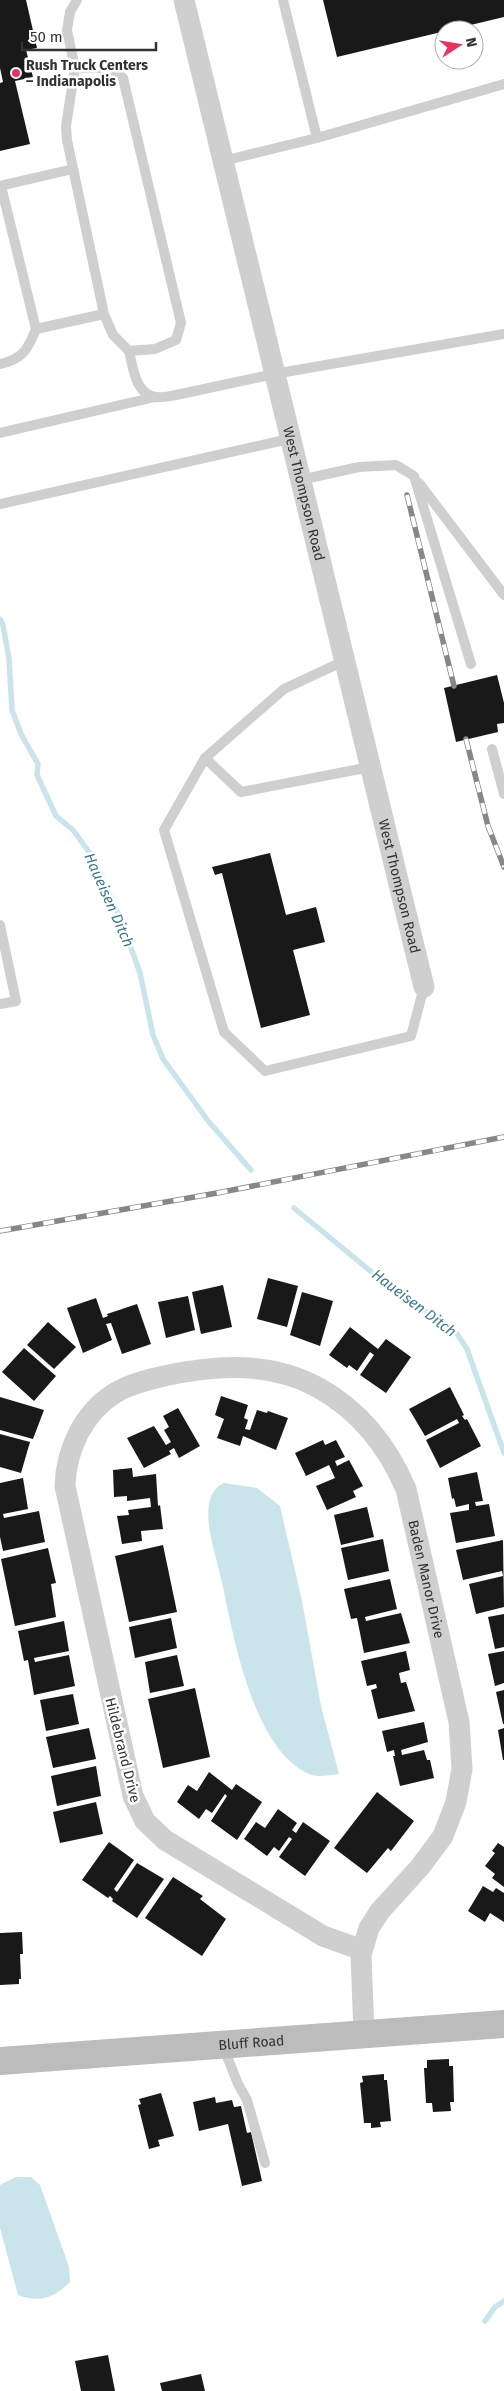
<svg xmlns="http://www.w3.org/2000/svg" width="504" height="2391" font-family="'Fira Sans',sans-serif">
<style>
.water{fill:#cae4ec}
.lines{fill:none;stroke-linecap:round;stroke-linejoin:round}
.stream{stroke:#cae4ec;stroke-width:5.5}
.building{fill:#191919}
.service{stroke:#cfcfcf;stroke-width:10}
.minor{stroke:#cfcfcf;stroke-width:21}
.secondary{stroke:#bcbcbc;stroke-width:28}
.rail-casing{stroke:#878787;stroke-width:5.5}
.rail{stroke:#fff;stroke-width:4;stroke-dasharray:11;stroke-linecap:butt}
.poi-dot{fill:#ea3359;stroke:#fff;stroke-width:2}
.labels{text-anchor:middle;stroke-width:5;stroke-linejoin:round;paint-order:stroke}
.poi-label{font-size:14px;font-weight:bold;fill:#323232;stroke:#fff;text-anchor:start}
.street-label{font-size:14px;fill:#323232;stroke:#fff}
.water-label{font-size:15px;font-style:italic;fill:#3a7a90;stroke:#fff}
</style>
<rect width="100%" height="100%" fill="#fff"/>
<path class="water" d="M224,1483L257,1488L280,1506L302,1601L321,1706L339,1774C329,1775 318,1778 309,1774C253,1750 233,1635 222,1582C217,1560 205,1526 209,1504C211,1494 215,1487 224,1483Z
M16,2177H31L40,2185L69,2267L70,2282C54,2298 39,2303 18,2295L0,2228V2185Z"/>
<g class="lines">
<path class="stream" d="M0,619L3,625L9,659L12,710L21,734L38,764L37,775L56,816L73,830L92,856L122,923L140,973L153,1035L163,1059L209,1122L251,1170
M294,1208L374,1274L457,1334L467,1349L504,1453
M485,2321L495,2307L504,2301"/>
</g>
<path class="building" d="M0,0H26L37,48L26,50L33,77L15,81L30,144L0,151V83L3,82L0,68Z
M323,0H504V17L337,57Z
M497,675L504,703V723L497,724L498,732L456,742L444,688Z
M270,853L286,915L316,907L325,942L293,950L310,1015L261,1028L222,873L215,875L212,867Z
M268,1278L298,1286L287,1327L257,1319Z
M223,1285L232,1327L201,1334L192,1292Z
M302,1292L333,1301L320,1346L290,1335Z
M188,1296L195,1330L166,1338L158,1302Z
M96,1298L103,1318L108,1316L107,1314L137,1304L151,1344L122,1354L111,1323L106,1324L112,1340L83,1353L67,1308Z
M48,1322L76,1347L54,1369L27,1345Z
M350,1327L378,1349L386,1339L411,1357L386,1393L360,1375L374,1355L370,1352L357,1371L349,1365L347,1368L329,1355Z
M24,1348L56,1376L34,1401L2,1372Z
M450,1387L464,1415L462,1416L465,1420L467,1419L481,1446L440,1468L426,1440L459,1423L457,1419L425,1436L409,1409Z
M221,1396L248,1405L244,1418L248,1420L245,1429L250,1430L257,1410L267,1413L268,1411L288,1418L276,1450L243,1436L240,1446L217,1438L224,1419L215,1415Z
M0,1397L44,1410L33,1439L0,1430Z
M178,1408L200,1446L179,1458L174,1448L169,1451L171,1454L144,1468L127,1438L154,1426L166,1445L171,1442L164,1430L169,1427L163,1416Z
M0,1434L30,1442L21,1473L0,1467Z
M323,1440L325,1445L336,1440L345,1457L335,1461L337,1466L349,1460L363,1486L353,1491L356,1497L327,1510L316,1486L335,1478L329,1465L306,1476L295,1453Z
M132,1468L133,1477L156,1474L158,1506L160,1505L163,1529L141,1531L142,1541L122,1544L117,1516L129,1515L128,1510L151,1507L150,1498L127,1501V1496L114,1497L113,1470Z
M477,1472L483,1501L475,1502L476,1506L489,1504L495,1536L456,1543L450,1513L469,1510V1504L456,1507L454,1498L452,1499L448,1478Z
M23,1478L28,1509L3,1514L4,1518L39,1511L45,1542L3,1551L0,1537V1483Z
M367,1507L374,1537L341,1545L334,1515Z
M383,1539L389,1571L348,1580L341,1548Z
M503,1540L504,1607L476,1614L469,1584L503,1576L502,1571L463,1580L456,1550Z
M163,1545L177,1612L129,1622L115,1556Z
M48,1548L56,1583L51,1584L56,1617L15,1626L1,1559Z
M390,1579L397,1609L365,1617L366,1621L401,1613L410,1643L364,1653L357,1618L351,1619L344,1589Z
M504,1614V1647L495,1649L488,1617Z
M171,1618L177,1648L135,1658L129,1627Z
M64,1621L69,1651L34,1658L35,1662L69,1655L75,1686L34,1695L28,1660L24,1661L18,1631Z
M406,1651L410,1670L399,1673L401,1683L406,1682L415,1711L378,1719L371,1690L377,1688L376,1684L367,1686L361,1661Z
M504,1651V1683L495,1686L488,1654Z
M177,1655L184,1686L150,1693L145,1662Z
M195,1688L210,1757L163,1768L148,1699Z
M504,1690V1724H503L496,1692Z
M73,1694L79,1724L46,1731L40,1700Z
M424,1722L428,1742L401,1750L402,1755L424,1750L427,1760H430L434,1778L400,1786L393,1756H395L394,1750L387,1752L382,1731Z
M89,1728L96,1759L53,1768L46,1737Z
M504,1728V1760H503L498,1730Z
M96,1766L101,1796L57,1806L51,1776Z
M209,1772L232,1790L236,1784L262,1802L237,1840L211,1821L227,1796L225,1794L212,1813L206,1809L199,1819L177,1802L188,1785L197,1791Z
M377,1792L414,1821L391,1851L388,1848L367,1873L334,1848Z
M96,1802L103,1834L60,1843L53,1812Z
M278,1809L297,1823L292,1830L296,1833L303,1822L330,1841L305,1876L279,1857L292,1839L289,1837L279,1851L274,1847L267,1856L244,1839L256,1822L265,1828Z
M109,1842L134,1860L114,1889L117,1892L137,1863L164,1879L137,1918L112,1901L113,1899L110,1896L108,1898L82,1880Z
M498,1843L504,1847V1887L492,1878L495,1874L485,1866L495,1853L492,1851Z
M173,1877L203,1896L200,1899L226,1919L202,1956L145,1918Z
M483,1886L493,1892L496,1888L504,1893V1922L490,1913L485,1922L468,1911Z
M22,1932L23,1954H20L21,1979H19V1984L0,1985V1933Z
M449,2059V2066H453L454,2102H450L451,2111L433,2112L432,2103H426L424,2068H427V2060Z
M384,2074V2080H387L391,2121L380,2122L381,2127L371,2128V2123H364L360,2083L363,2082L362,2076Z
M161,2093L174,2136L158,2140L160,2146L149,2149L138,2105L141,2104L139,2099Z
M215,2097L216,2103L232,2100L234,2107L241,2106L247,2133L251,2132L262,2181L242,2186L228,2124L199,2131L193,2102Z
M108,2355L115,2391H81L75,2361Z
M201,2374L205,2391H162L160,2383Z"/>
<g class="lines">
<path class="service" d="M75,68H110L123,78L181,323L176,340L155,349L129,351L113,335L104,314L67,140L66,126L75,68L67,30L70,12L77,0
M317,138L504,84
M223,161L317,138L283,0
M0,186L73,169
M1,186L36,329
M129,351C133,367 135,394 156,397C161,398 170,396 176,395L274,374L504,334
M0,364C23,359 28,349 36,329L104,314
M0,433L155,397
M300,480L359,467L396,465L414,476L471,664
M419,483L504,595
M0,504L289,439
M344,661L284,689L205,758L164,830L224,1032L265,1071L411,1036L424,987
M492,749L504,794
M205,758L241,792L370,767
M0,925L16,1001L0,1004
M223,2046L238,2084L247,2100L265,2163"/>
<g class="minor">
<path id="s1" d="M184,0L424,987"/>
<path id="s2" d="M362,1950L323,1936L165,1840L145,1821L133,1796L65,1486C66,1450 83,1413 115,1393C129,1384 148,1380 164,1376C216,1365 271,1361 319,1388C360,1411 388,1447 406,1489L459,1722L462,1769L456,1802L443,1836L420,1867L380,1911L369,1928L361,1955L364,2034"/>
</g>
<path class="secondary" id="s3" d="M0,2061L504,2024"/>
<defs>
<path id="rail" d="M407,495L454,686
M466,739L488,826L504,867
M0,1231L217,1193L504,1137"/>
</defs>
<use href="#rail" class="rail-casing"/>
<use href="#rail" class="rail"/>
</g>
<circle class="poi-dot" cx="16" cy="73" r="5"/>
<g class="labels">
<g class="poi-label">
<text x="26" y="70">Rush Truck Centers<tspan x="26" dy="16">– Indianapolis</tspan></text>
</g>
<g class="street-label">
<text dy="5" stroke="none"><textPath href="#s1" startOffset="508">West Thompson Road</textPath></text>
<text dy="5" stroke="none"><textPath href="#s1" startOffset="912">West Thompson Road</textPath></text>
<text dy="5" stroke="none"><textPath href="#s2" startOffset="1148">Baden Manor Drive</textPath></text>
<text transform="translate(123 1750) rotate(76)" y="5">Hildebrand Drive</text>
<text dy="5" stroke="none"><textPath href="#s3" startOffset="252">Bluff Road</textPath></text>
</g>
<g class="water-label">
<text transform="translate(109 900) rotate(66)" y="5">Haueisen Ditch</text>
<text transform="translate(414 1303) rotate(37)" y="5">Haueisen Ditch</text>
</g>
</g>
<g transform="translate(459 45) rotate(78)"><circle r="24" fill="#ffffff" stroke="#adadad"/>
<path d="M0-4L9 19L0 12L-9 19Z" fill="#ea3359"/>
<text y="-8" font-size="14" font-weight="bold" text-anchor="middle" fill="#323232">N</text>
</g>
<path d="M22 42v8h134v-8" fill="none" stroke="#323232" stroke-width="2.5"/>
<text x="30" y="42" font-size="15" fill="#323232" stroke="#ffffff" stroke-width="4" paint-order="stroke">50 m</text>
</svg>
